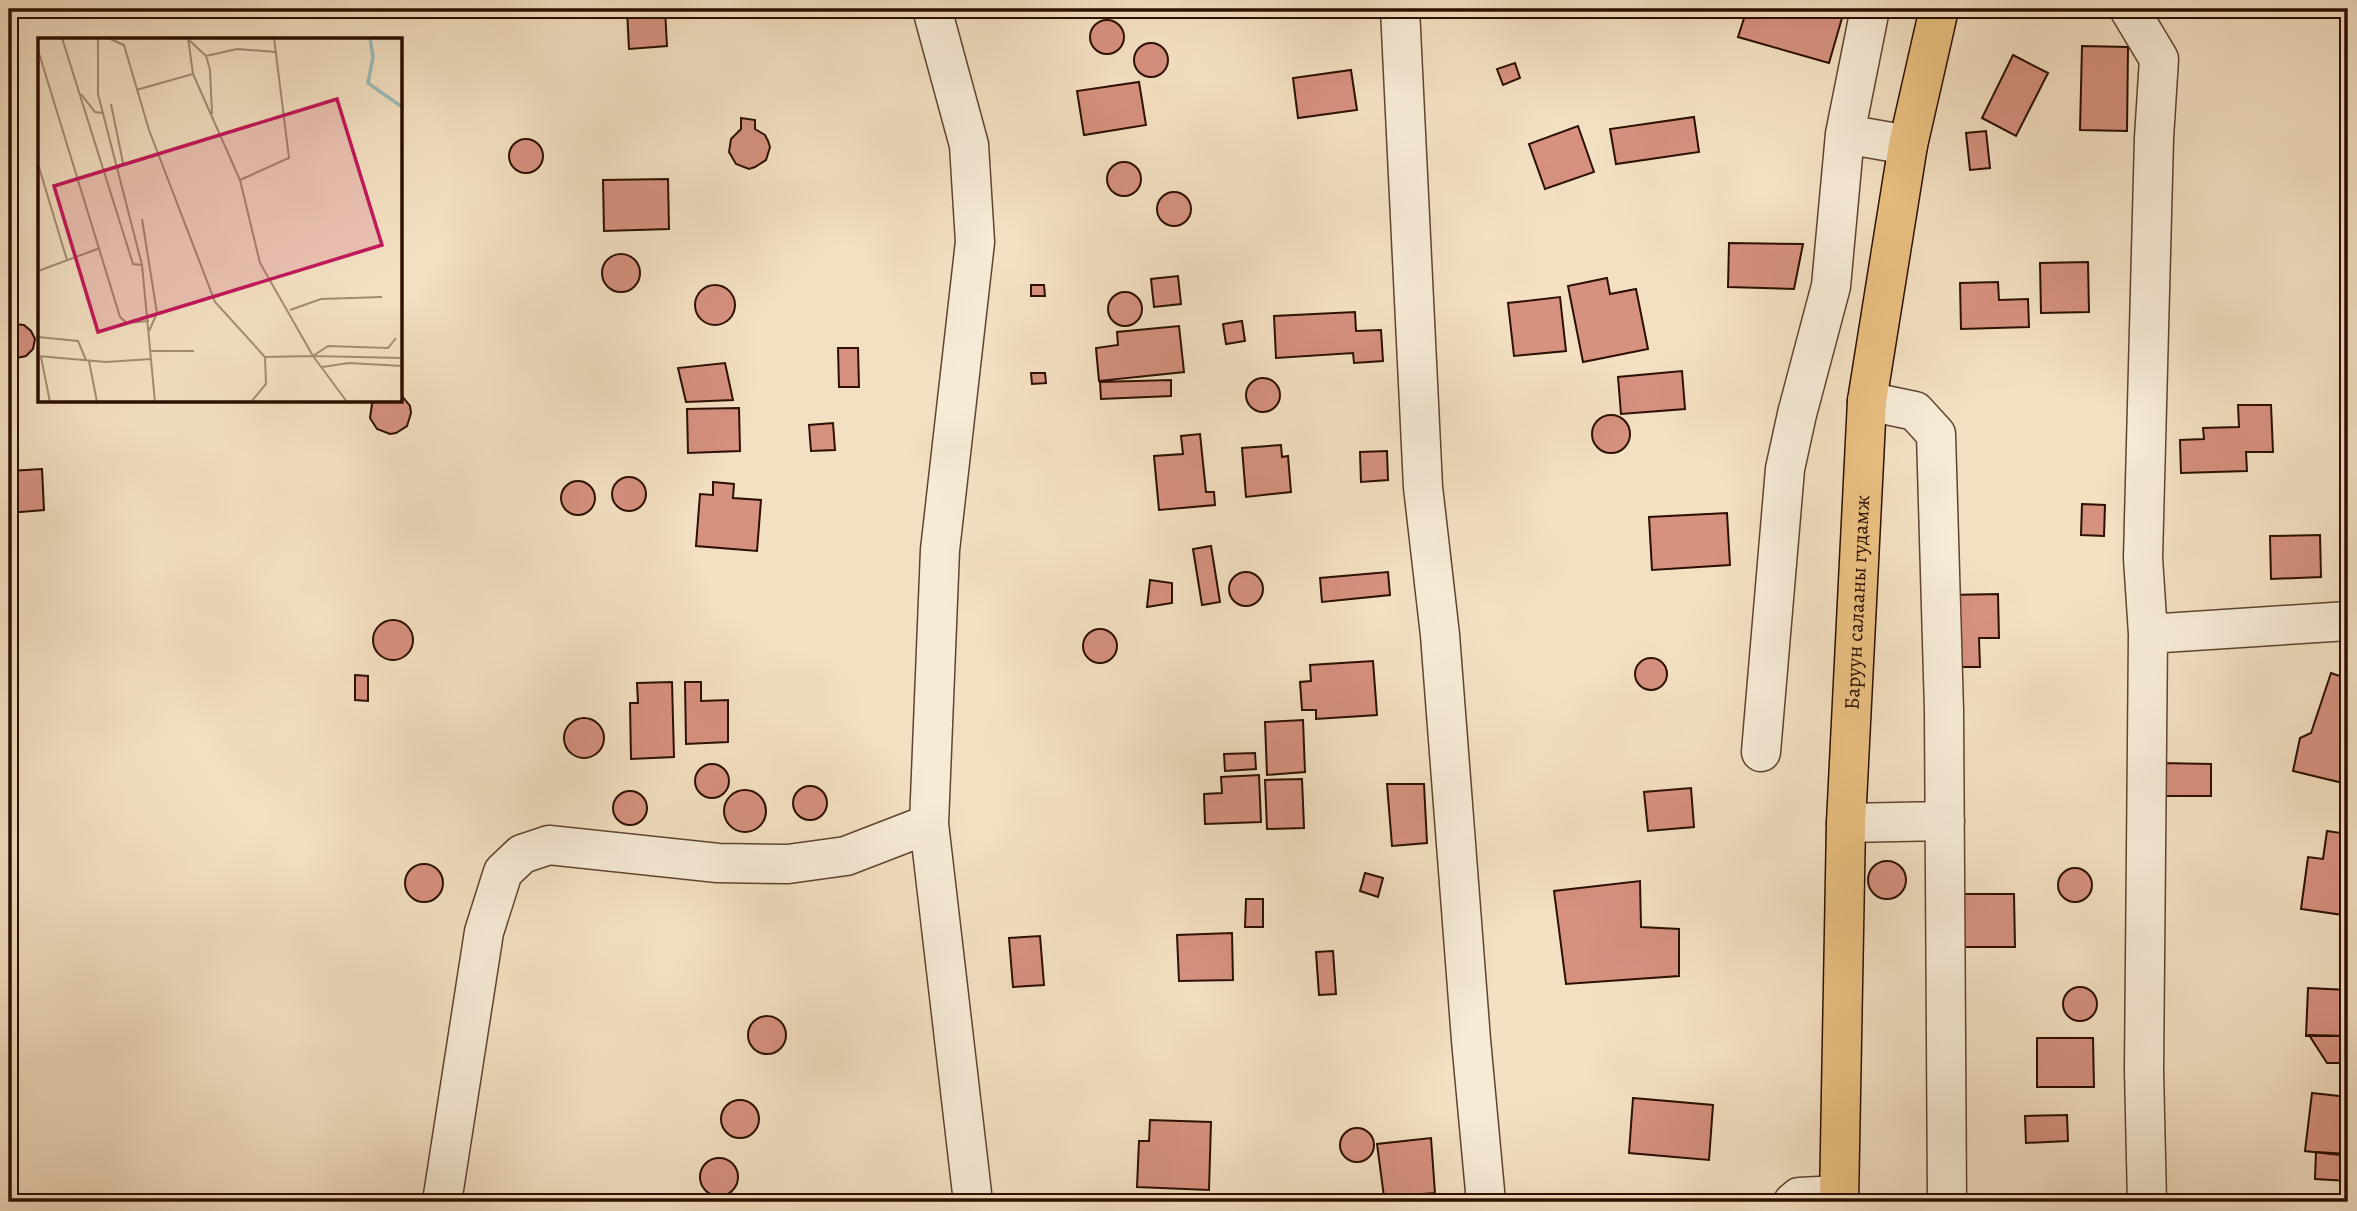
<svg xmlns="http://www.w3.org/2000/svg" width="2357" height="1211" font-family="Alegreya,serif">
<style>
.building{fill:#d6917f;stroke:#2c0f00;stroke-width:2}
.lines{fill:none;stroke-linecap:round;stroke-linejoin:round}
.minor-casing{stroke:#5e4330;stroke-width:41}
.major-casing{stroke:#2c0f00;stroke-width:41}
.minor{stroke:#f7ebd7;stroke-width:38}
.major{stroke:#eac081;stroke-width:38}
.labels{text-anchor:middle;stroke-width:5;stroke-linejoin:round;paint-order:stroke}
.street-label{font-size:21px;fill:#2c0f00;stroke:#f7ebd7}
.inset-river{fill:none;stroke:#9cbcb8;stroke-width:3.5}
.inset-road{fill:none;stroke:#a38c74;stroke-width:2}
.view{fill:#c2185b;fill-opacity:0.15;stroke:#c2185b;stroke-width:3.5}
.inset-edge{fill:none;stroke:#2c0f00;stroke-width:3.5}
</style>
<rect width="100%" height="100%" fill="#f3e0c2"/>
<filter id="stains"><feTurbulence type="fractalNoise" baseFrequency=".00286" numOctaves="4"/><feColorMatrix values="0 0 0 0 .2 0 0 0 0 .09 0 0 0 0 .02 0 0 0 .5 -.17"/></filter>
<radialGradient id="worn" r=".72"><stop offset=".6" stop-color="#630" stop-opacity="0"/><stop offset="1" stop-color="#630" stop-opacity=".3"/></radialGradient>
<path class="building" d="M627,9H665L667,46L629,49Z
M1747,9H1806L1842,18L1829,63L1738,37Z
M1090 37a17 17 0 1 1 34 0a17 17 0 1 1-34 0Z
M1134 60a17 17 0 1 1 34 0a17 17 0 1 1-34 0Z
M2082,46L2128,47L2127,131L2080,130Z
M2013,55L2048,73L2016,136L1982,118Z
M1515,63L1520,78L1503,85L1497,69Z
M1351,70L1357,110L1298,118L1293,78Z
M1139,82L1146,125L1084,135L1077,91Z
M1694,117L1699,152L1616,164L1610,129Z
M741,118L755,120V129L765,135L768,141L770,147L766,160L755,167L749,169L736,164L729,152L731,139L741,129Z
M1578,126L1594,172L1545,189L1529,144Z
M1986,131L1990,168L1970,170L1966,133Z
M509 156a17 17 0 1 1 34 0a17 17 0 1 1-34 0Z
M1107 179a17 17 0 1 1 34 0a17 17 0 1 1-34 0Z
M668,179L669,229L604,231L603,180Z
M1157 209a17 17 0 1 1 34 0a17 17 0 1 1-34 0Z
M1729,243L1803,244L1794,289L1728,287Z
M602 273a19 19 0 1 1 38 0a19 19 0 1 1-38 0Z
M2088,262L2089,312L2041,313L2040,263Z
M1178,276L1181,304L1154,307L1151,279Z
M1607,278L1610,294L1636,289L1648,349L1583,362L1568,286Z
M1998,282L1999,300L2028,299L2029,327L1961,329L1960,283Z
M695 305a20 20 0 1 1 40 0a20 20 0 1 1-40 0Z
M1031,285H1044L1045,296H1031Z
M1108 309a17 17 0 1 1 34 0a17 17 0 1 1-34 0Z
M1560,297L1566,351L1514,356L1508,303Z
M1355,312L1356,331L1381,330L1383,361L1354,363L1353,353L1276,358L1274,316Z
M1242,321L1245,341L1226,344L1223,324Z
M14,324L24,325L31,331L35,339L33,349L26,356L17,358L9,356V327Z
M1179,326L1184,372L1099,381L1096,348L1118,345L1117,332Z
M838,348H858L859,387H839Z
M725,363L733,400L686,402L678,368Z
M1682,371L1685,409L1621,414L1618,377Z
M1031,373H1045L1046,383L1032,384Z
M1246 395a17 17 0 1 1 34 0a17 17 0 1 1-34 0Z
M1171,380V396L1101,399L1100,382Z
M402,396L410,406L411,413L407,426L396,433L390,434L377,429L370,418L372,404L375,401H401Z
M2238,405H2271L2273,452H2246L2247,471L2181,473L2180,440L2204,439L2203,428L2239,427Z
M739,408L740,451L688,453L687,409Z
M1592 434a19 19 0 1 1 38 0a19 19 0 1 1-38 0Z
M833,423L835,450L811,451L809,425Z
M2343,424H2348V484H2340Z
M1200,434L1206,492H1214L1215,505L1159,510L1154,456L1183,454L1181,436Z
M1281,445L1282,457L1288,456L1291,492L1246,497L1242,448Z
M1387,451L1388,480L1361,482L1360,452Z
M42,469L44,510L9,513V471Z
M612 494a17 17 0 1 1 34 0a17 17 0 1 1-34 0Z
M561 498a17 17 0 1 1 34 0a17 17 0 1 1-34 0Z
M713,482L734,484L733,498L761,500L757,551L696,546L700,494L713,495Z
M2082,504L2105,505L2104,536L2081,535Z
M1727,513L1730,565L1652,570L1649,517Z
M2320,535L2321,577L2271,579L2270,536Z
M1211,546L1220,602L1202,605L1193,549Z
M1229 589a17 17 0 1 1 34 0a17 17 0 1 1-34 0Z
M1388,572L1390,595L1322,602L1320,578Z
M1150,580L1172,583V603L1147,607Z
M1998,594L1999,638H1979L1980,667H1951L1950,595Z
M373 640a20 20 0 1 1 40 0a20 20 0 1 1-40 0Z
M1083 646a17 17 0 1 1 34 0a17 17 0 1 1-34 0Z
M1635 674a16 16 0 1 1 32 0a16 16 0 1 1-32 0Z
M1373,661L1377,715L1316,719V710H1302L1300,682L1311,681L1310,665Z
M2331,673L2348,679V776L2343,783L2293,771L2300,738L2311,733Z
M355,675L368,676V701L355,700Z
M672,682L674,757L631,759L630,703H638L637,683Z
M685,682H701V701L728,700V742L686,744Z
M564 738a20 20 0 1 1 40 0a20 20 0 1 1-40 0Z
M1303,720L1305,772L1267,775L1265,722Z
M1255,753L1256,769L1225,771L1224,754Z
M2160,763L2211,764V796H2160Z
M695 781a17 17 0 1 1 34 0a17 17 0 1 1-34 0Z
M1259,775L1261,822L1205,824L1204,794L1222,793L1221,777Z
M1302,779L1304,828L1267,829L1265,780Z
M1387,784H1424L1427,843L1392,846Z
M793 803a17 17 0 1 1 34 0a17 17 0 1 1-34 0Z
M1691,788L1694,827L1648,831L1644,792Z
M724 811a21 21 0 1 1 42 0a21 21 0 1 1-42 0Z
M613 808a17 17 0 1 1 34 0a17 17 0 1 1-34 0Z
M2327,831L2348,834V873L2343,915L2301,909L2308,857L2323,859Z
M1868 880a19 19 0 1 1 38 0a19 19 0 1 1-38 0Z
M405 883a19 19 0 1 1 38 0a19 19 0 1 1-38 0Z
M2058 885a17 17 0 1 1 34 0a17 17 0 1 1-34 0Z
M1365,873L1383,878L1378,897L1360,891Z
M1640,881L1641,927L1679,929V976L1566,984L1554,891Z
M1960,894H2014L2015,947H1960Z
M1246,899H1263V927H1245Z
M1232,933L1233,980L1179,981L1177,935Z
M1040,936L1044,985L1013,987L1009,938Z
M1333,951L1336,994L1319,995L1316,952Z
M2063 1004a17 17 0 1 1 34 0a17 17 0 1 1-34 0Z
M2308,988L2348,990V1036H2306Z
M748 1035a19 19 0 1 1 38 0a19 19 0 1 1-38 0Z
M2309,1035L2348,1036V1063H2327Z
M2037,1038H2093L2094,1087H2037Z
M2312,1093L2348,1097V1156L2305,1151Z
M1633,1098L1713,1105L1709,1160L1629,1153Z
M721 1119a19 19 0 1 1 38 0a19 19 0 1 1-38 0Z
M2067,1115L2068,1141L2026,1143L2025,1116Z
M1150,1120L1211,1122L1209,1190L1137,1187L1139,1141H1149Z
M1340 1145a17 17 0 1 1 34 0a17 17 0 1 1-34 0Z
M1431,1138L1435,1193L1384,1197L1377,1144Z
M2316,1152L2348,1154V1181L2315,1179Z
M700 1177a19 19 0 1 1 38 0a19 19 0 1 1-38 0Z"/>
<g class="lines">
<defs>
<path id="minor" d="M932,9L969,145L975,242L940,550L929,824L973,1202
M1400,9L1423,487L1440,635L1471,1040L1486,1202
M2129,9L2159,59L2154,138L2143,558L2148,634L2144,1070L2147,1202
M1845,134L1908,145
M1867,401L1915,411L1936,434L1944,711L1947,1202
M2148,634L2348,621
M1761,752L1785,469L1797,414L1831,286L1845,134L1870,9
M1846,823L1945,821
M442,1202L484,932L503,872L522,854L549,845L718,863L788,864L846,856L929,824
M1793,1202L1799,1197L1839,1195"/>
<g id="major">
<path id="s1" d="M1839,1202L1846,823L1867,401L1908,145L1939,9"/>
</g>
</defs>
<use href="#minor" class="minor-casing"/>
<use href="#major" class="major-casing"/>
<use href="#minor" class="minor"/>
<use href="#major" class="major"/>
</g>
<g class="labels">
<g class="street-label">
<text dy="7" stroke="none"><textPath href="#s1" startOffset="600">Баруун салааны гудамж</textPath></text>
</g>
</g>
<g transform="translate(38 38)">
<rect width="364" height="364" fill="#f3e0c2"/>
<path class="inset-river" d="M332,0L335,19L330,45L364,69"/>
<path class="inset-road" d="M24,0L95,226L104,227M60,0V56L104,227L117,364M70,0L86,7L111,92L177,264L227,319L228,346L213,364M150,0L155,36L202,142L222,225L275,318M151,2L168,18L172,32L174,76M0,12L82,279L89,285L111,283M168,18L199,11L238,14M98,52L155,36M43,56L57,74L64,75M73,66L85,125L79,131M0,126L29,222M202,142L251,120L236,0M104,181L119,275L111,293M0,233L62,210M252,272L283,261L344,259M0,299L40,303L48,322M112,313H156M0,318L68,324L113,321M275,318L290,308L350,310L358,300M275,318L364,320M3,319L12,364M227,319L275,318L309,364M51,323L59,364M284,329L311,325L364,328"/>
<path class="view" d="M299,61L344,207L60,294L16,148Z"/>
<rect width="364" height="364" class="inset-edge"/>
</g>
<rect width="2357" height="1211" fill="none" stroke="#f3e0c2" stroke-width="35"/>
<rect x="10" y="10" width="2336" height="1190" fill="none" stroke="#2c0f00" stroke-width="3.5"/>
<rect x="18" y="18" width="2322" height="1176" fill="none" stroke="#2c0f00" stroke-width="2"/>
<rect width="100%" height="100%" filter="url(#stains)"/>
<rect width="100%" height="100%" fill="url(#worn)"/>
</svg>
